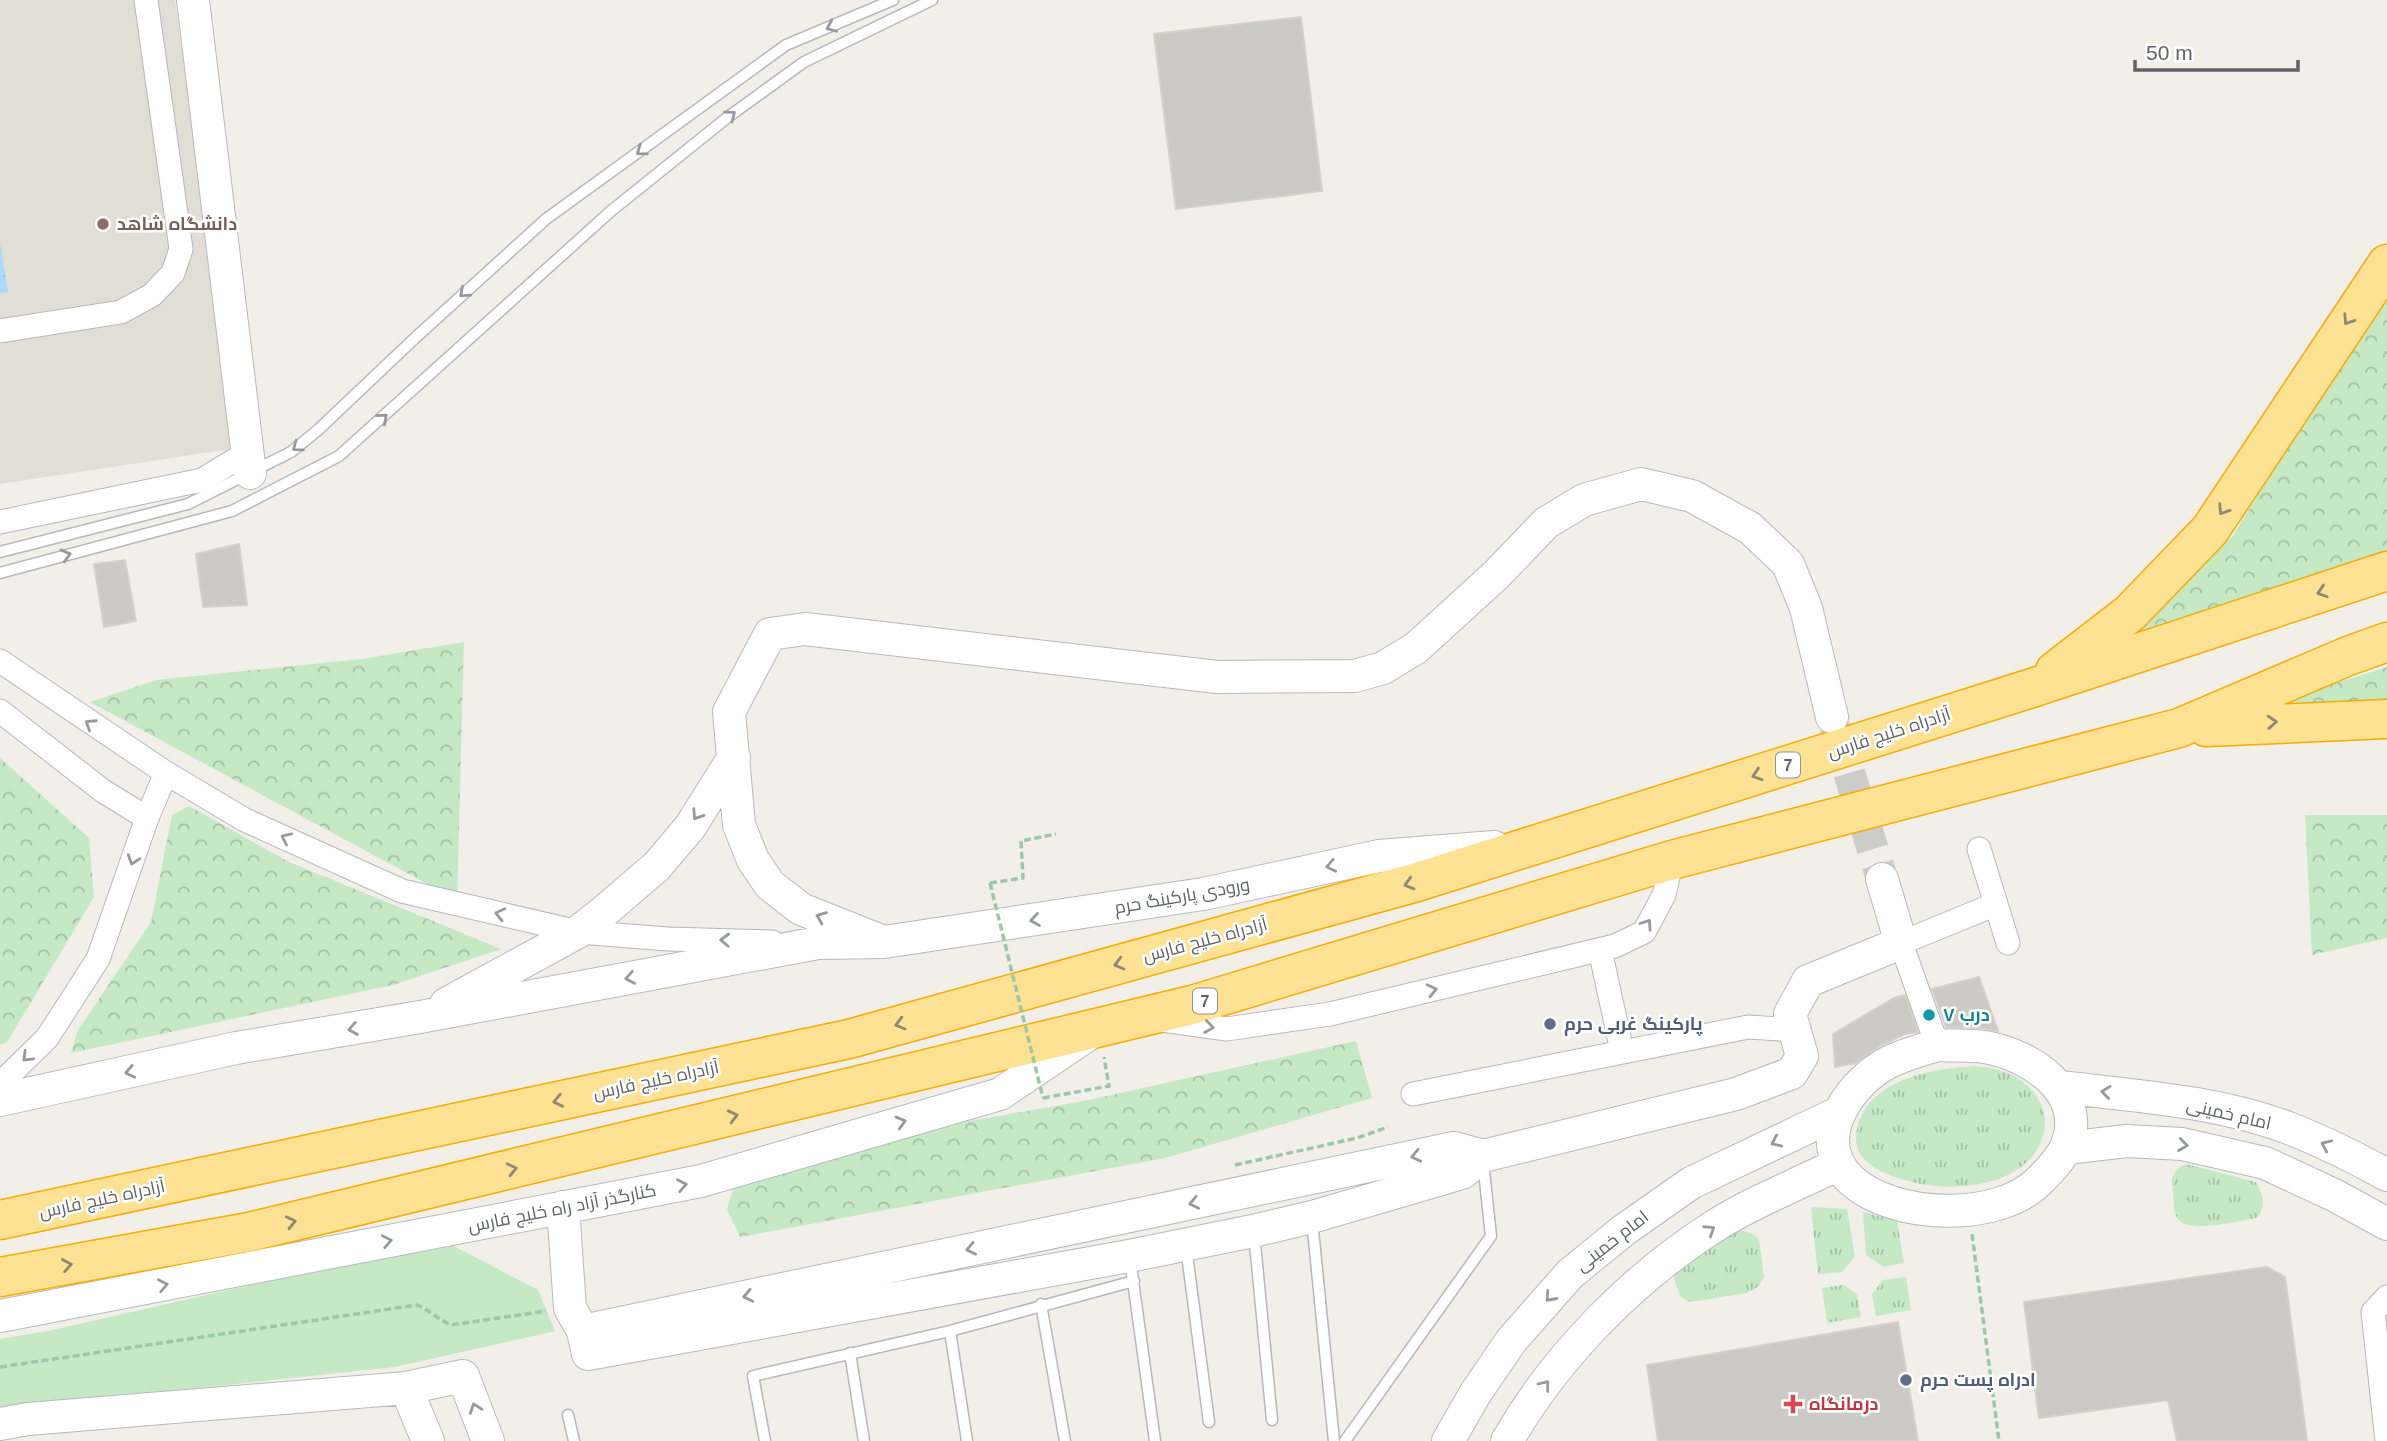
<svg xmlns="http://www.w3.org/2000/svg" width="2387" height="1441" font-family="Arial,Cairo,sans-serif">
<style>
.education{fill:#e1ded6}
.grass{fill:url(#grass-tufts)}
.forest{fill:url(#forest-crowns)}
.park{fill:#c5e8c5}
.water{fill:url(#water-ripples)}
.building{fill:#cccac5;stroke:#d6d1c6;stroke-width:2}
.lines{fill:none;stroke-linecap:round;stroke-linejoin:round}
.secondary-tunnel{stroke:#ccccc8;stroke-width:32;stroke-dasharray:32 16;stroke-linecap:butt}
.lane-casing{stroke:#b5b8bc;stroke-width:13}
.street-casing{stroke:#b5b8bc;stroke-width:25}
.secondary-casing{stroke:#b6babf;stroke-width:34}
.highway-casing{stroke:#f9ab00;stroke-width:41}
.path{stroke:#9cc7a9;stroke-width:3.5;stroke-dasharray:7 3.5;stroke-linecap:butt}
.lane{stroke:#fff;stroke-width:10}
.street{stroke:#fff;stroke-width:23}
.secondary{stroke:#fff;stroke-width:32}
.highway{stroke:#fde293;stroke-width:38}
.path-bridge{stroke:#9cc7a9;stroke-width:3.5;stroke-dasharray:7 3.5;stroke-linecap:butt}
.oneway{stroke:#979a9d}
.oneway2{stroke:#8e8975}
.education-dot{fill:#8d6e63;stroke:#fff;stroke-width:2.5}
.culture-dot{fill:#0f9aa8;stroke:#fff;stroke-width:2.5}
.service-dot{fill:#5c6f8a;stroke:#fff;stroke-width:2.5}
.health-dot{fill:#e0444e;stroke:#fff;stroke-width:2.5}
.labels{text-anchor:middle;stroke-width:5;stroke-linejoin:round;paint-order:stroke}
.shield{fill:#fff;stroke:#8f9295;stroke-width:2}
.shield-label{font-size:16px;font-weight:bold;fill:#5f6368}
.education-label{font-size:18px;font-weight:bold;fill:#785e54;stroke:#fff;text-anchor:start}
.street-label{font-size:18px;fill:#5f6368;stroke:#fff}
.culture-label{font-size:18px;font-weight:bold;fill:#0d838f;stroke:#fff;text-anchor:start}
.service-label{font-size:18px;font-weight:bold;fill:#4e5e75;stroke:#fff;text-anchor:start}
.health-label{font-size:18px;font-weight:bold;fill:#be3a42;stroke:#fff;text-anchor:start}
</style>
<defs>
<pattern id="grass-tufts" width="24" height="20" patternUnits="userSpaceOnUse" patternTransform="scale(1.75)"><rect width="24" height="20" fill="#c5e8c5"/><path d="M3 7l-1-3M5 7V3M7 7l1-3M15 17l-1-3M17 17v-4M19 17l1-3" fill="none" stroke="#a3c0a4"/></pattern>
<pattern id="forest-crowns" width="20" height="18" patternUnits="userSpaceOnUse" patternTransform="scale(1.75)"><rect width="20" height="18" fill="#c5e8c5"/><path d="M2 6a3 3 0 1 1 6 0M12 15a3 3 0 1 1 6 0" fill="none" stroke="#a3c0a4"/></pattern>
<pattern id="water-ripples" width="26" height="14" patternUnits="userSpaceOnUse" patternTransform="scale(1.75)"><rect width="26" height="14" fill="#aadaff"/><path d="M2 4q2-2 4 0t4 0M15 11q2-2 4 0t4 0" fill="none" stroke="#8eb4d2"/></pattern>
</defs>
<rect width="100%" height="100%" fill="#f1efe8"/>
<path class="education" d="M0,0H175L237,448L0,484Z"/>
<path class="grass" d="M1974,1066C1998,1068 2019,1074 2035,1094C2045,1109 2048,1121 2042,1139C2025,1187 1954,1193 1912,1182C1896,1178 1871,1170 1861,1155C1855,1146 1855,1135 1858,1125C1872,1078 1933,1069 1974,1066Z
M2186,1164L2256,1182C2263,1195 2267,1205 2257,1218C2241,1220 2186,1235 2177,1218C2173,1211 2174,1198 2173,1190C2171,1176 2173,1171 2186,1164Z
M1811,1207L1847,1209L1855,1257L1842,1272L1818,1274Z
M1863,1212L1897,1221L1904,1263L1884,1267L1866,1255Z
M1737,1229L1755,1235L1759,1240L1764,1277L1758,1287L1747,1293L1690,1302L1680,1296L1674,1279L1676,1271Z
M1906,1277L1911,1310L1876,1316L1872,1294L1883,1280Z
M1844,1285L1857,1294L1861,1317L1827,1323L1822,1288Z"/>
<path class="forest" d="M2387,287V554L2258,592L2105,651L2232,537Z
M464,642L457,900L90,702L156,680L362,659Z
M2387,667V705L2253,709Z
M0,758L89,838L94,897L7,1042L0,1045Z
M189,806L289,862L501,949L393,985L71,1053L78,1030L151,922L172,815Z
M2305,815H2387V938L2312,955Z
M1356,1041L1372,1098L1165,1158L740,1237L727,1209L736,1180L834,1145L1089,1100Z"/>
<path class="park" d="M444,1241L538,1290L555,1331L395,1367L0,1409V1339L48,1331Z"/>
<path class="water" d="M0,242L8,292L0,293Z"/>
<path class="building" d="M1301,17L1322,191L1176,209L1154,34Z
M239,544L247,605L203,607L196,554Z
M125,560L136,621L104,627L94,564Z
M1979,977L1998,1031L1981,1028L1946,1027L1932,989Z
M1905,995L1918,1032L1905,1034L1880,1046L1855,1063L1835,1067L1833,1034L1894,998Z
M2267,1267L2285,1277L2307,1441H2177L2168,1400L2039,1418L2024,1302Z
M1898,1322L1918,1441H1658L1647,1365Z"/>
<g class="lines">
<path class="secondary-tunnel" d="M1835,727L1882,879"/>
<defs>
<path id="lane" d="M0,552L188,504L291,452L318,430L415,338L546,219L786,45L893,0
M0,573L232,511L339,456L611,211L728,117L804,62L932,0
M1312,1220L1334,1441
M1254,1233L1272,1420
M1186,1247L1209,1422
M1130,1259L1155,1441
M1041,1304L1065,1441
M950,1331L967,1441
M850,1353L864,1441
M568,1415L574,1441
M765,1441L753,1376L950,1331L1134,1281
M1345,1441L1491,1236L1483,1162"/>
<path id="street" d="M0,331L121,312L152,295L173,273L181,249L146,0
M0,522L202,480L248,452
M0,661L166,773L245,820L402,891L578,932L668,939L772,942
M0,711L103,791L147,818
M1979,849L2008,943
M1600,950L1622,1051
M1162,1020L1227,1029L1330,1014L1615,946L1644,932L1664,895L1672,860
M1937,1045L1901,943L1996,904
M0,1084L47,1038L98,959L147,818L166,773
M1413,1094L1748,1027L1796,1030
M2387,1441L2373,1312L2387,1297"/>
<path id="secondary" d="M193,0L250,473
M884,942L801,909L770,885L753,860L739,825L729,712L770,634L805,629L1217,677L1355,676L1383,668L1416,648L1496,575L1546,523L1584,500L1641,484L1692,496L1750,528L1788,564L1806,608L1832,717
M446,1004L578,932L607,909L657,866L690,827L734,757
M1937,1045C1953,1046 1970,1045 1985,1047C2031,1055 2089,1093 2066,1147C2061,1159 2049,1171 2040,1180C1999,1223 1893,1219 1851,1180C1811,1143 1845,1089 1882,1066C1898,1056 1919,1051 1937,1045Z
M2060,1087C2137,1096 2218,1101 2291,1129C2324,1142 2356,1158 2387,1175
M0,1100L236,1048L420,1017L818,943L884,942L1203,894L1379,856L1494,847
M2066,1148L2127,1141L2182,1144L2265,1163L2334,1195L2387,1224
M1483,1156L1454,1148L583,1331L588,1354L1129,1256L1253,1231L1312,1217L1462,1173L1483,1156L1736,1094L1792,1073L1802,1056L1790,1014L1808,981L1901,943L1882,879
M563,1207L570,1308L583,1331
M0,1316L701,1181L1000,1094L1089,1034
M406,1388L428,1441
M0,1424L28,1419L406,1388L463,1376L488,1441
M1448,1441L1475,1394L1511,1341L1570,1274L1624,1230L1691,1183L1838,1113
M1507,1441C1556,1356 1631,1280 1713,1227C1752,1202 1797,1185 1838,1164"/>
<path id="highway" d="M2055,671L2130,613L2210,530L2387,264
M2206,727L2387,719
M0,1220L849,1039L1417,882L2032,688L2387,571
M0,1277L249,1232L1192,1005L1672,860L2179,728L2348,656L2387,642"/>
</defs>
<use href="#lane" class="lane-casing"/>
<use href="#street" class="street-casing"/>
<use href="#secondary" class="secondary-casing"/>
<use href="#highway" class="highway-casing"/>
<path class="path" d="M990,883L1023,878L1021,841L1056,834
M1043,1098L1109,1086L1104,1057
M1235,1165L1357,1138L1388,1127
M1972,1234L1999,1441
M0,1367L417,1305C429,1310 438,1319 451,1325L546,1311"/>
<use href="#lane" class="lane"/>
<use href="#street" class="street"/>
<use href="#secondary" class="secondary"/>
<use href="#highway" class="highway"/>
<path class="path-bridge" d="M990,883L1043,1098"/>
</g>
<defs><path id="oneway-chevron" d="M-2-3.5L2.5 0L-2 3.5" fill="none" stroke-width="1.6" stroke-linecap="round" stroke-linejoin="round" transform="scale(1.75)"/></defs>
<g class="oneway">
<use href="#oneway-chevron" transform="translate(831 27) rotate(157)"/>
<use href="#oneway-chevron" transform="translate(731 115) rotate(-37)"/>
<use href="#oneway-chevron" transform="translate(641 151) rotate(144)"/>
<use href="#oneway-chevron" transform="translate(464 293) rotate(138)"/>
<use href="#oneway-chevron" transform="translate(383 418) rotate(-41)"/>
<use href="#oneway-chevron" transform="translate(297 447) rotate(143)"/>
<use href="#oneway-chevron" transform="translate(66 555) rotate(-15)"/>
<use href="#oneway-chevron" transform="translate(90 724) rotate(-147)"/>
<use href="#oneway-chevron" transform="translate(697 815) rotate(123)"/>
<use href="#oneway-chevron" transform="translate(286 838) rotate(-155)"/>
<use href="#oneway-chevron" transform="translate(133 860) rotate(109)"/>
<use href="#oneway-chevron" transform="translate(1331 866) rotate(168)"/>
<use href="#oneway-chevron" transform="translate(500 914) rotate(-167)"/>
<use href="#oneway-chevron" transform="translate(821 917) rotate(-158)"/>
<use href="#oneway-chevron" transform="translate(1035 920) rotate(171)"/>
<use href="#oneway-chevron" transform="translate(1647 924) rotate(-56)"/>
<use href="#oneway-chevron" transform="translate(725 940) rotate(-178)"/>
<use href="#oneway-chevron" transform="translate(630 978) rotate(169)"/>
<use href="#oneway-chevron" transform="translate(1432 990) rotate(-13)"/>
<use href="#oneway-chevron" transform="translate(1209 1027) rotate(8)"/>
<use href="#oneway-chevron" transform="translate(353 1029) rotate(170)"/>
<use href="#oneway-chevron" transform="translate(27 1057) rotate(136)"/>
<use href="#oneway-chevron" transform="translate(130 1072) rotate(168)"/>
<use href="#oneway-chevron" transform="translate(2106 1092) rotate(-173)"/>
<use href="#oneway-chevron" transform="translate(901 1122) rotate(-16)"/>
<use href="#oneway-chevron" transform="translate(1776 1142) rotate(155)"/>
<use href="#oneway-chevron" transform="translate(2183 1145) rotate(8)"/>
<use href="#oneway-chevron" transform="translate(2326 1145) rotate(-156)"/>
<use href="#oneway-chevron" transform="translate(1416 1156) rotate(168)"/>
<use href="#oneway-chevron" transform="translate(682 1185) rotate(-11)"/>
<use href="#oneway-chevron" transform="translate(1194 1203) rotate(168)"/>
<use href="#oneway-chevron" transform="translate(1710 1230) rotate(-33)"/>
<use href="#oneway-chevron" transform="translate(387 1241) rotate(-11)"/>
<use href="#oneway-chevron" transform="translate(971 1249) rotate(168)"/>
<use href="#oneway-chevron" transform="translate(163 1285) rotate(-11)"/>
<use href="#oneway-chevron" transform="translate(748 1296) rotate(168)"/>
<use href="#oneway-chevron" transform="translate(1550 1297) rotate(132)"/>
<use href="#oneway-chevron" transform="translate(1545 1385) rotate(-52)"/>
<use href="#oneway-chevron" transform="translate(475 1408) rotate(-110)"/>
</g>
<g class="oneway2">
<use href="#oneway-chevron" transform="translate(2348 320) rotate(123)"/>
<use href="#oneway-chevron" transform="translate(2223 510) rotate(123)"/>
<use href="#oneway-chevron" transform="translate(2322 592) rotate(162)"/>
<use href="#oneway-chevron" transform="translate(2272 722) rotate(-4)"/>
<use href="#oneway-chevron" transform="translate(1757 775) rotate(162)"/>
<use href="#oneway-chevron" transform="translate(1409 884) rotate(164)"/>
<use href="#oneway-chevron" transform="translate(1119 964) rotate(165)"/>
<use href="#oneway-chevron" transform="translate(900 1024) rotate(165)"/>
<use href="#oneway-chevron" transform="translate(558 1101) rotate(168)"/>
<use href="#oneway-chevron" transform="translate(733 1116) rotate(-14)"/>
<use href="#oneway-chevron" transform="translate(512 1169) rotate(-13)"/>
<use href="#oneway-chevron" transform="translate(291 1222) rotate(-13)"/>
<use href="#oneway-chevron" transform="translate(67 1265) rotate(-10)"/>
</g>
<circle class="education-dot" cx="103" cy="224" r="7"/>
<circle class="culture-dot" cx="1929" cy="1015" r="7"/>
<g class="service-dot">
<circle cx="1550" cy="1024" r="7"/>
<circle cx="1906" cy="1380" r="7"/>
</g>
<path class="health-dot" d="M1789.5 1393.5h7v7h7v7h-7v7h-7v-7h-7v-7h7z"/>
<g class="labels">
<g class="shield">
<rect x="1776" y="752.5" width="24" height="25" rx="5"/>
<rect x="1193" y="988.5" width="24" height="25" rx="5"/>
</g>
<g class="shield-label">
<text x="1788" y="771">7</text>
<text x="1205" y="1007">7</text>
</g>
<g class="education-label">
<text x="117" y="230">دانشگاه شاهد</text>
</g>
<g class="street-label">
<text transform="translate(1889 733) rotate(-18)" y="6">آزادراه خلیج فارس</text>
<text transform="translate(1182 896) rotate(-10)" y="6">ورودی پارکینگ حرم</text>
<text transform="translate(1205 940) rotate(-15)" y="6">آزادراه خلیج فارس</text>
<text transform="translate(656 1080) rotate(-12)" y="6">آزادراه خلیج فارس</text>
<text transform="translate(2229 1114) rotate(13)" y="6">امام خمینی</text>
<text transform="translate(102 1199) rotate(-12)" y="6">آزادراه خلیج فارس</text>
<text transform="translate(562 1208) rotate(-11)" y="6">کنارگذر آزاد راه خلیج فارس</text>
<text transform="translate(1612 1241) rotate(-38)" y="6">امام خمینی</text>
</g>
<g class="culture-label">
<text x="1943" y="1021">درب ۷</text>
</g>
<g class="service-label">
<text x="1564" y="1030">پارکینگ غربی حرم</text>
<text x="1920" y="1386">ادراه پست حرم</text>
</g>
<g class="health-label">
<text x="1809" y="1410">درمانگاه</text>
</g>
</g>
<path d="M2135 60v10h163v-10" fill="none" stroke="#5f6368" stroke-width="3.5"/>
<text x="2146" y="60" font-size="21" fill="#5f6368" stroke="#ffffff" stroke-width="5" paint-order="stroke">50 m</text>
</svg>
